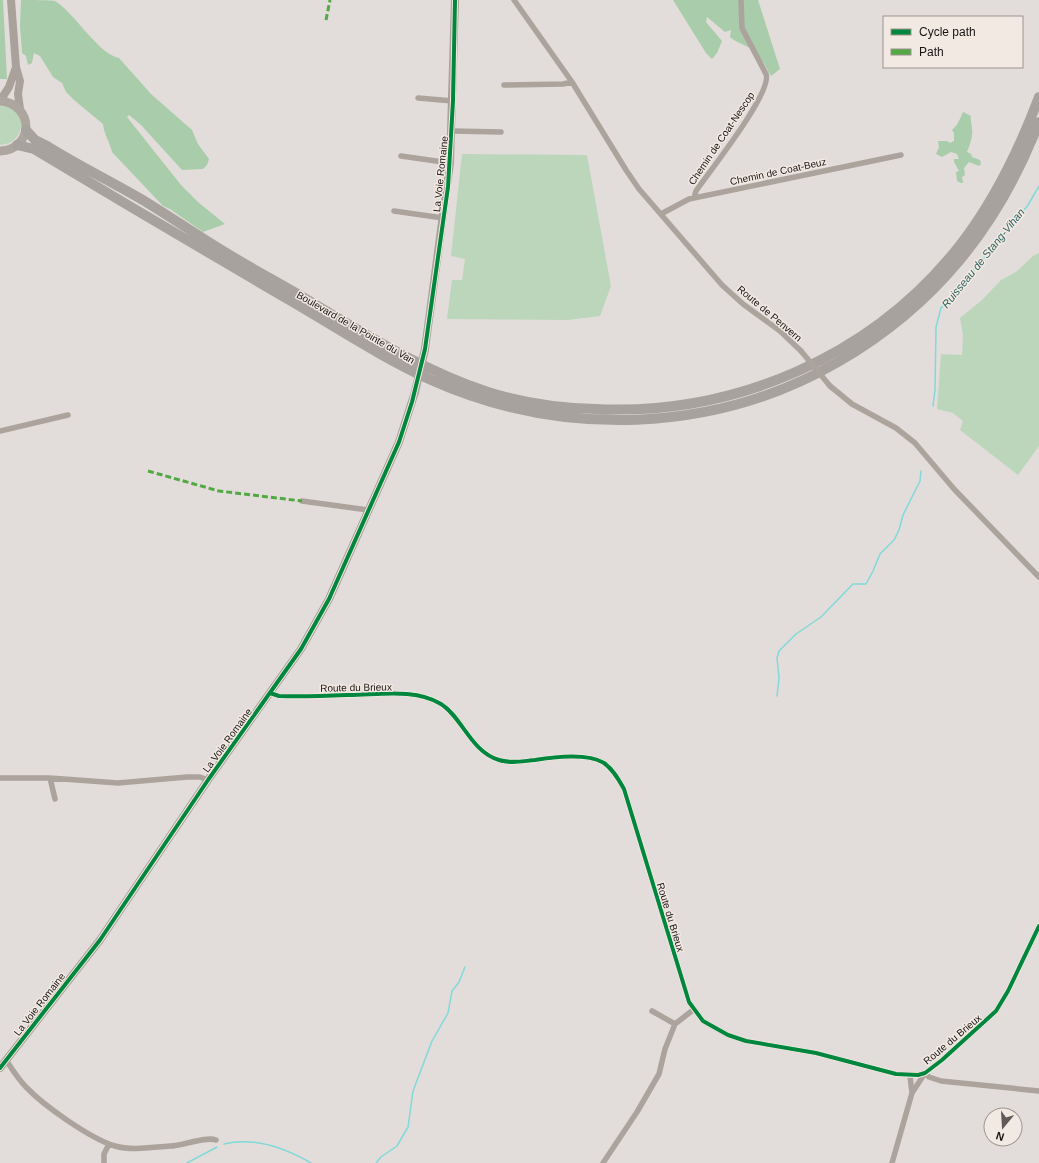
<svg xmlns="http://www.w3.org/2000/svg" width="1039" height="1163" font-family="Helvetica,sans-serif">
<style>
.green{fill:#bcd6bb}
.forest{fill:#a9ccaa}
.lines{fill:none;stroke-linecap:round;stroke-linejoin:round}
.stream{stroke:#81d9d9;stroke-width:1.5}
.street{stroke:#aba39c;stroke-width:5.5}
.secondary{stroke:#aaa29a;stroke-width:8}
.primary{stroke:#aca69e;stroke-width:9}
.highway{stroke:#a8a29e;stroke-width:10}
.street-bridge{stroke:#aba39c;stroke-width:5.5}
.secondary-bridge{stroke:#aaa29a;stroke-width:8}
.quiet{stroke:#52a842;stroke-width:3;stroke-dasharray:6 3;stroke-linecap:butt}
.cycleway-casing{stroke:#f3e9e3;stroke-width:6}
.cycleway{stroke:#00873e;stroke-width:4}
.labels{text-anchor:middle;stroke-width:3;stroke-linejoin:round;paint-order:stroke}
.street-label{font-size:10px;fill:#181412;stroke:#f3e9e3}
.water-label{font-size:11px;font-style:italic;fill:#2c6161;stroke:#f3e9e3}
</style>
<rect width="100%" height="100%" fill="#e2ddda"/>
<path class="green" d="M0,106C27,105 29,143 0,145Z
M462,154L587,155L611,286L600,316L568,320L447,319L452,280H462L465,259L451,256Z
M1039,253V446L1018,475L960,430L963,421L953,413L937,409L941,354L962,355L963,335L960,318L982,300L1001,280L1016,272L1033,256Z"/>
<path class="forest" d="M0,0H3L7,79H0Z
M21,0C28,0 51,0 55,1C74,12 98,54 119,58L151,94L192,130L198,144L209,159L207,165L203,169L182,170L141,125L129,115L127,117L181,185L199,203L225,224L203,232L170,209L163,206L112,152C110,142 104,135 103,124L74,100L66,92L62,83L53,77L40,56L34,53L32,63L28,65L26,56L22,53L20,26Z
M673,0H758L780,69L771,76C765,66 760,54 750,48C743,44 737,43 730,37L731,30L725,32L707,17L706,22L722,41L717,53L712,59L706,53Z
M963,112L971,116C970,121 972,123 972,129C973,137 970,144 967,152L971,154L972,157L980,160L981,164L979,166L969,162L964,168L965,175L962,177L963,183H961L957,181L956,172L959,171L954,162V159H959L957,154L951,152L942,157L936,154L939,147L938,141H947L950,143L954,141V133L952,130C957,126 960,119 963,112Z"/>
<g class="lines">
<path class="stream" d="M933,406L935,390L936,327L941,308L1005,234L1028,205L1039,186
M777,696L779,678L777,658L779,651L796,634L821,617L853,584H866L873,571L880,554L894,540L899,530L903,515L920,481L921,471
M224,1144C253,1137 285,1148 311,1163
M187,1163L217,1147
M376,1163L381,1157L397,1146L408,1127L413,1091L432,1041L448,1013L452,991L459,982L465,967"/>
<path class="street" d="M514,0L572,82L626,170L639,189L722,285L743,304L780,331L801,351
M504,85L563,84L572,82
M418,98L453,101
M452,131L501,132
M401,156L450,163
M694,198L696,191C709,172 773,92 766,74L742,28L741,0
M394,211L443,218
M661,214L689,199L901,155
M830,386L852,404L896,428L915,443L954,489L1039,577
M0,431L68,415
M302,501L368,510
M270,693L279,696C302,697 325,696 349,695C378,695 415,688 441,704C462,717 471,752 499,760C511,764 523,761 535,760C553,757 588,753 604,763C613,769 619,780 624,789L689,1002L703,1021L728,1035L746,1041L816,1053L896,1074L918,1075L925,1073L942,1060L996,1011L1008,991L1039,926
M0,778H50L118,783L187,777H200L208,780
M50,778L55,799
M652,1011L675,1024
M6,1060C12,1069 18,1079 26,1087C44,1106 91,1139 115,1146C133,1151 153,1147 170,1146C182,1146 206,1136 216,1140
M910,1076L912,1093
M104,1163V1154L109,1144
M603,1163L637,1112L659,1074L665,1049L675,1024L693,1010
M892,1163L912,1093L925,1073L929,1077L941,1081L1039,1091"/>
<path class="secondary" d="M11,0L16,67L20,81L18,94L20,109
M0,101L9,87L16,67
M425,349L450,163L455,0
M0,1068L100,940L208,780L301,649L329,599L399,442L415,392"/>
<path class="primary" d="M0,101C35,104 34,150 0,151"/>
<path class="highway" d="M26,130L35,140L47,146C79,166 114,183 146,202C167,215 187,228 207,241C238,261 270,278 301,296C362,332 421,370 488,392C523,403 559,408 595,409C735,416 873,356 960,245C995,200 1019,150 1039,97
M17,145L34,149C117,199 200,248 284,297C333,325 380,357 431,380C561,438 714,434 838,362C935,306 999,226 1039,122"/>
<path class="street-bridge" d="M801,351L830,386"/>
<path class="secondary-bridge" d="M415,392L425,349"/>
<path class="quiet" d="M326,20L330,0
M148,471L219,491L302,501"/>
<defs>
<path id="cycleway" d="M270,693L279,696C302,697 325,696 349,695C378,695 415,688 441,704C462,717 471,752 499,760C511,764 523,761 535,760C553,757 588,753 604,763C613,769 619,780 624,789L689,1002L703,1021L728,1035L746,1041L816,1053L896,1074L918,1075L925,1073L942,1060L996,1011L1008,991L1039,926
M0,1068L100,940L208,780L301,649L329,599L399,442L412,402L425,349L448,187L453,101L455,0"/>
</defs>
<use href="#cycleway" class="cycleway-casing"/>
<use href="#cycleway" class="cycleway"/>
</g>
<g class="labels">
<g class="street-label">
<text transform="translate(721 138) rotate(-56)" y="4">Chemin de Coat-Nescop</text>
<text transform="translate(778 171) rotate(-12)" y="4">Chemin de Coat-Beuz</text>
<text transform="translate(440 174) rotate(-84)" y="4">La Voie Romaine</text>
<text transform="translate(770 313) rotate(40)" y="4">Route de Penvern</text>
<text transform="translate(356 327) rotate(30)" y="4">Boulevard de la Pointe du Van</text>
<text transform="translate(356 687) rotate(-1)" y="4">Route du Brieux</text>
<text transform="translate(227 740) rotate(-54)" y="4">La Voie Romaine</text>
<text transform="translate(671 917) rotate(73)" y="4">Route du Brieux</text>
<text transform="translate(39 1004) rotate(-52)" y="4">La Voie Romaine</text>
<text transform="translate(952 1039) rotate(-40)" y="4">Route du Brieux</text>
</g>
<g class="water-label">
<text transform="translate(983 258) rotate(-51)" y="4">Ruisseau de Stang-Vihan</text>
</g>
</g>
<rect x="883" y="16" width="140" height="52" fill="#f3e9e3" stroke="#9b948f"/>
<rect x="891" y="29" width="20" height="6" fill="#00873e" stroke="#9b948f"/>
<text x="919" y="36" font-size="12" fill="#181412">Cycle path</text>
<rect x="891" y="49" width="20" height="6" fill="#52a842" stroke="#9b948f"/>
<text x="919" y="56" font-size="12" fill="#181412">Path</text>
<g transform="translate(1003 1127) rotate(198)"><circle r="19" fill="#f3e9e3" stroke="#9b948f"/>
<path d="M0-3L7 15L0 10L-7 15Z" fill="#5f5a58"/>
<text y="-6" font-size="11" font-weight="bold" text-anchor="middle" fill="#181412">N</text>
</g>
</svg>
